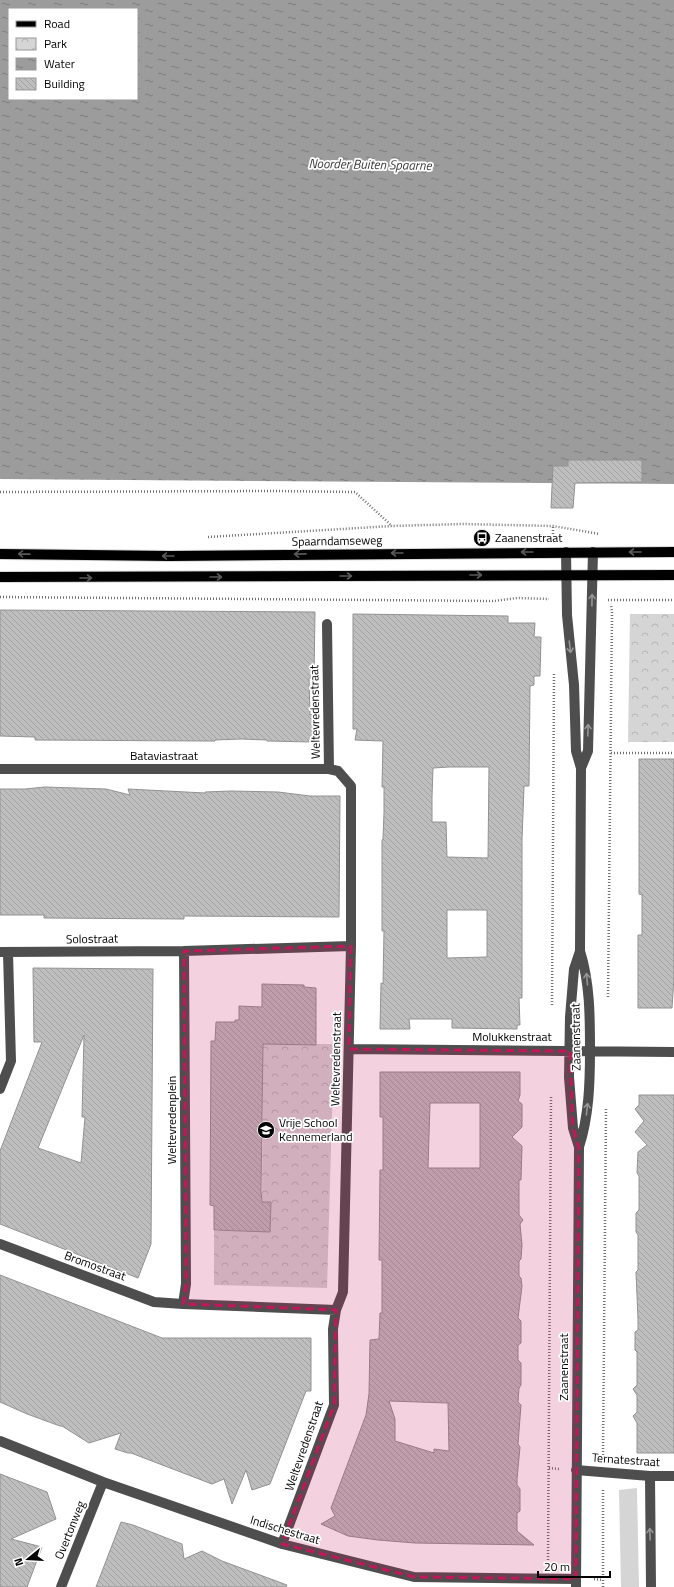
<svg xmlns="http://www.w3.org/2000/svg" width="674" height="1587" font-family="'Titillium Web',sans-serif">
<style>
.grass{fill:#d5d5d5}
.park{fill:url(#park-crowns)}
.water{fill:url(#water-ripples);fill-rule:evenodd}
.building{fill:url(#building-back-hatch);stroke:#929292;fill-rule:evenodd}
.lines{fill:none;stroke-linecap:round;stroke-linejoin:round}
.major-casing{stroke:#dbdbdb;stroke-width:12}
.path{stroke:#707070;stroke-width:2.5;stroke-dasharray:1 2;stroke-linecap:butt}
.minor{stroke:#4e4e4e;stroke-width:10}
.major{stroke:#000;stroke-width:10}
.oneway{stroke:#595959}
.oneway2{stroke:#959595}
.marked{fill:#c2185b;fill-opacity:0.2;stroke:#c2185b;stroke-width:3;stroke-dasharray:8 5;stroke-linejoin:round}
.labels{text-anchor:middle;stroke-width:3.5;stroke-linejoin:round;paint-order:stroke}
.poi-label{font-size:12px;fill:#000;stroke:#fff;text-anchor:start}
.street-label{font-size:12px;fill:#000;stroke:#fff}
.water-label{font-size:13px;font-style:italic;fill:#3d3d3d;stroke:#fff}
</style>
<defs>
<pattern id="park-crowns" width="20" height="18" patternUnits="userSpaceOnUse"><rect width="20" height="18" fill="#d5d5d5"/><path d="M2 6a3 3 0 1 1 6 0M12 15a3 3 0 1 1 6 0" fill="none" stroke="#b5b5b5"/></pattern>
<pattern id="water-ripples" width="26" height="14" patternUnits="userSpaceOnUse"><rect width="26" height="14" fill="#9c9c9c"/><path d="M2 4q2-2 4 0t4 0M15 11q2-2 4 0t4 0" fill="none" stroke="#7d7d7d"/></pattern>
<pattern id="building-back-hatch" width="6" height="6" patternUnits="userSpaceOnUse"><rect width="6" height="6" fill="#bebebe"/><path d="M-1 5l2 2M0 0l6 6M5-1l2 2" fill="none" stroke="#a2a2a2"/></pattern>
</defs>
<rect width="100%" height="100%" fill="#fff"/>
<path class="grass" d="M637,1488L639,1587H621L619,1490Z"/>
<path class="park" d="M630,614H674V742H628Z
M263,1044H334L327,1288L214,1285V1231H270L271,1205L262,1202Z"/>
<path class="water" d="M0,0H674V484L0,479ZM9,9H137V99H9Z"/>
<path class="building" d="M568,460H642V482L575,483L573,508H551L553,466H568Z
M0,610L315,612L314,678H309L310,715L313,714V742L267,741V740L241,739L215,740V741H203L35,740V737L0,736Z
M353,614L508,616V623H535L534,637H541L540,676H534V685L530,686L529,786H524L522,840V998H519L520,1025H517V1029L452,1028V1019H409L410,1029H380L381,983L383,984L384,931H382V840L383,839L384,813V787H382L383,741L355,740L357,729H353ZM449,767H489L488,858L447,857L446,822H432V797L433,768ZM447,910H487V957L447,958Z
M639,759H674V978L672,1008H638V935H642V895L639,894Z
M45,787L106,789L130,795L128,789L205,793V792L231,791L278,792L310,796H340L339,917L184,916V919L44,918V915H0V789H25Z
M33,968L153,969L151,1244L138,1278L0,1224V1151L42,1042H34ZM84,1035L82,1117H85L81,1163L38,1148Z
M262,984L304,985V987L316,988V1045L263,1044L261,1191L262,1202H271L270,1232L214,1230V1206L210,1205L211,1041H215L216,1022H235V1020H239V1006L262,1007Z
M380,1072H520V1095L518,1101L522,1104V1127L512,1137L522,1146L521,1180H519V1215L523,1220L520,1224L522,1245L521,1259L519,1261V1276L521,1278L522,1286L518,1318L521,1321V1343L518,1345V1360L521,1363V1385L519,1388L518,1402L521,1405L518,1444L520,1447L517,1479V1485L520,1489V1511L517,1513V1531L534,1545L415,1543L378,1540L348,1536L321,1524L335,1516L331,1508L366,1415L369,1394L370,1340L379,1339L380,1313H382V1260H379L380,1170H383V1117H380ZM430,1103H480V1168H428ZM389,1401L448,1403L449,1451L434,1449V1453L395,1441V1419Z
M639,1095H674V1453H637V1423L633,1416L637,1412V1395L633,1389L637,1385V1352L635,1350V1332L638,1330V1319L636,1272L638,1270V1235L636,1232V1213L639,1210V1176L637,1173L638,1152L647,1145L635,1132L644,1121L635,1109L639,1105Z
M0,1275L162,1338H311V1391H306L270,1484L252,1490L246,1470L232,1504L224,1479L212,1484L131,1453H128L115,1449L121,1433L89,1443L62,1426H60L27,1414L0,1402Z
M0,1474L47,1492L56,1519L11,1539L42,1547L27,1587H0Z
M121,1522L133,1525L182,1544L184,1559L202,1551L222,1561L287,1585L286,1587H96Z"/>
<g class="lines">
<defs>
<path id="major" d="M0,554L170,556L674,552
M0,577L674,575"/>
</defs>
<use href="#major" class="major-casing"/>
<path class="path" d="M0,492L275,491L355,492L392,526
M208,537L392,526L463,524L553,526L600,534
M553,537V526
M0,597L494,601L517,598L549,599
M608,600H674
M611,753H674
M608,997L612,612L611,604
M552,1005L554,674
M603,1455L606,1108
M549,1468L559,1469
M603,1490V1587
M548,1563L551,1096
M594,1579L603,1580"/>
<path class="minor" d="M566,552L567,615L574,685L576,751L581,768L580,951L574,969L570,1017L569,1077L573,1128L579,1147
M581,768L588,751L593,552
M0,769H329
M0,952L184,951
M349,1049L674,1052
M0,1089L11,1061L8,953
M0,1244L154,1302L183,1304
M336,1310L183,1304L186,1284L184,951L351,946
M0,1441L103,1482L282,1544L414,1577L576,1579
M576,1470L650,1476H674
M650,1476L651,1587
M282,1544L334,1405L333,1329L336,1310L343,1292L351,946V786L338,771L329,769L327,624
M61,1587L103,1482
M576,1587L579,1147C589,1116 590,1083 590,1050C590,1017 590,983 580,951"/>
<use href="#major" class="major"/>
</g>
<defs><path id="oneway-shaft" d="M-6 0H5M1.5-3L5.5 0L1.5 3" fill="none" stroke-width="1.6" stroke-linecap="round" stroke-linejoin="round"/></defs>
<g class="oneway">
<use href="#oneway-shaft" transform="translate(527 552) rotate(180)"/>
<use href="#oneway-shaft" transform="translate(635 552) rotate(-180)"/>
<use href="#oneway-shaft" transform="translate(397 553) rotate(180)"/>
<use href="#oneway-shaft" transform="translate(24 554) rotate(-179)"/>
<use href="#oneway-shaft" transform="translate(300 554) rotate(179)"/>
<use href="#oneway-shaft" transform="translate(168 556) rotate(180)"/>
<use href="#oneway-shaft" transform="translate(476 575)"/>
<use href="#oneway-shaft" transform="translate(346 576)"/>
<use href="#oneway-shaft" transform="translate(216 577)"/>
<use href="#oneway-shaft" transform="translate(86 578)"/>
</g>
<g class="oneway2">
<use href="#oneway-shaft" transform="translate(592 600) rotate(-89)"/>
<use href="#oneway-shaft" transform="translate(570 647) rotate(83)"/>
<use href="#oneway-shaft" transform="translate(588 730) rotate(-88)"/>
<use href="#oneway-shaft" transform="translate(587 979) rotate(-95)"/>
<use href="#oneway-shaft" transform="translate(587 1109) rotate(-84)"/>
<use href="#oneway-shaft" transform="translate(650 1534) rotate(-92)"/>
</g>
<path class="marked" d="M351,946L349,1049L570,1051L573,1128L579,1147L576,1579L414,1577L282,1544L334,1405L336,1310L183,1304L186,1284L184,951Z"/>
<defs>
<symbol id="bus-disc" viewBox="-11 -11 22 22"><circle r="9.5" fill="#000" stroke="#fff"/><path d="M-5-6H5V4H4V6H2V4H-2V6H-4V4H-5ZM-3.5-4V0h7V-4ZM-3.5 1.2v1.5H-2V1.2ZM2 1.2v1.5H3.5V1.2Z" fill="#fff"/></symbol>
<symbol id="school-disc" viewBox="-11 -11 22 22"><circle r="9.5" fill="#000" stroke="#fff"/><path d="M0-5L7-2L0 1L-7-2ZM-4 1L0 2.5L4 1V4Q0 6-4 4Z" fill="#fff"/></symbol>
</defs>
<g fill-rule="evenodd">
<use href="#bus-disc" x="472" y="528" width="20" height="20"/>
<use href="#school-disc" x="256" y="1120" width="20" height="20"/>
</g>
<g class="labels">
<g class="poi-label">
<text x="495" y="542">Zaanenstraat</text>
<text x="279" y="1127">Vrije School<tspan x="279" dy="14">Kennemerland</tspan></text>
</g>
<g class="street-label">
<text transform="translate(337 541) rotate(-1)" y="4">Spaarndamseweg</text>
<text transform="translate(315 712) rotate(-91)" y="4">Weltevredenstraat</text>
<text x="164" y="760">Bataviastraat</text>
<text transform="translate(92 939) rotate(-1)" y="4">Solostraat</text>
<text x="512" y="1041">Molukkenstraat</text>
<text transform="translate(576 1037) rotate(-91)" y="4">Zaanenstraat</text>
<text transform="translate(336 1059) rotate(-89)" y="4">Weltevredenstraat</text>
<text transform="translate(172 1120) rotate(-90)" y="4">Weltevredenplein</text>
<text transform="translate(95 1266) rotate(20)" y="4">Bromostraat</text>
<text transform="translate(564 1367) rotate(-90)" y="4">Zaanenstraat</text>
<text transform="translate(304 1446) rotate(-71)" y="4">Weltevredenstraat</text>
<text transform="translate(626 1460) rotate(4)" y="4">Ternatestraat</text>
<text transform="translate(70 1530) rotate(-68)" y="4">Overtonweg</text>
<text transform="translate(285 1530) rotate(17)" y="4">Indischestraat</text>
</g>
<g class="water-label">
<text transform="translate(370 164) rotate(1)" y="5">Noorder Buiten Spaarne</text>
</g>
</g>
<rect x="8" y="8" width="130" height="92" fill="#ffffff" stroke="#999999"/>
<rect x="16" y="21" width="20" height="6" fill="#000000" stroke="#999999"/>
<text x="44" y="28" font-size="12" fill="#000000">Road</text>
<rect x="16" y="38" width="20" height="12" fill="url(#park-crowns)" stroke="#999999"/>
<text x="44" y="48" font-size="12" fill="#000000">Park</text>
<rect x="16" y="58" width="20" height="12" fill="url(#water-ripples)" stroke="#999999"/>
<text x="44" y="68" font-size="12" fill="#000000">Water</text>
<rect x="16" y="78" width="20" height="12" fill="url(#building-back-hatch)" stroke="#999999"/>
<text x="44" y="88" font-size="12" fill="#000000">Building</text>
<g transform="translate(28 1559) rotate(252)" stroke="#ffffff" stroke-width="3" paint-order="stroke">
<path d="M0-3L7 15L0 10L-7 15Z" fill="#000000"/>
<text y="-6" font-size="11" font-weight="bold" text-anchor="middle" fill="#000000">N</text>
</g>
<path d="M538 1571v6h72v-6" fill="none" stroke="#000000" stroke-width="2"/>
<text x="544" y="1571" font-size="12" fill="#000000" stroke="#ffffff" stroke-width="3" paint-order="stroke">20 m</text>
</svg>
